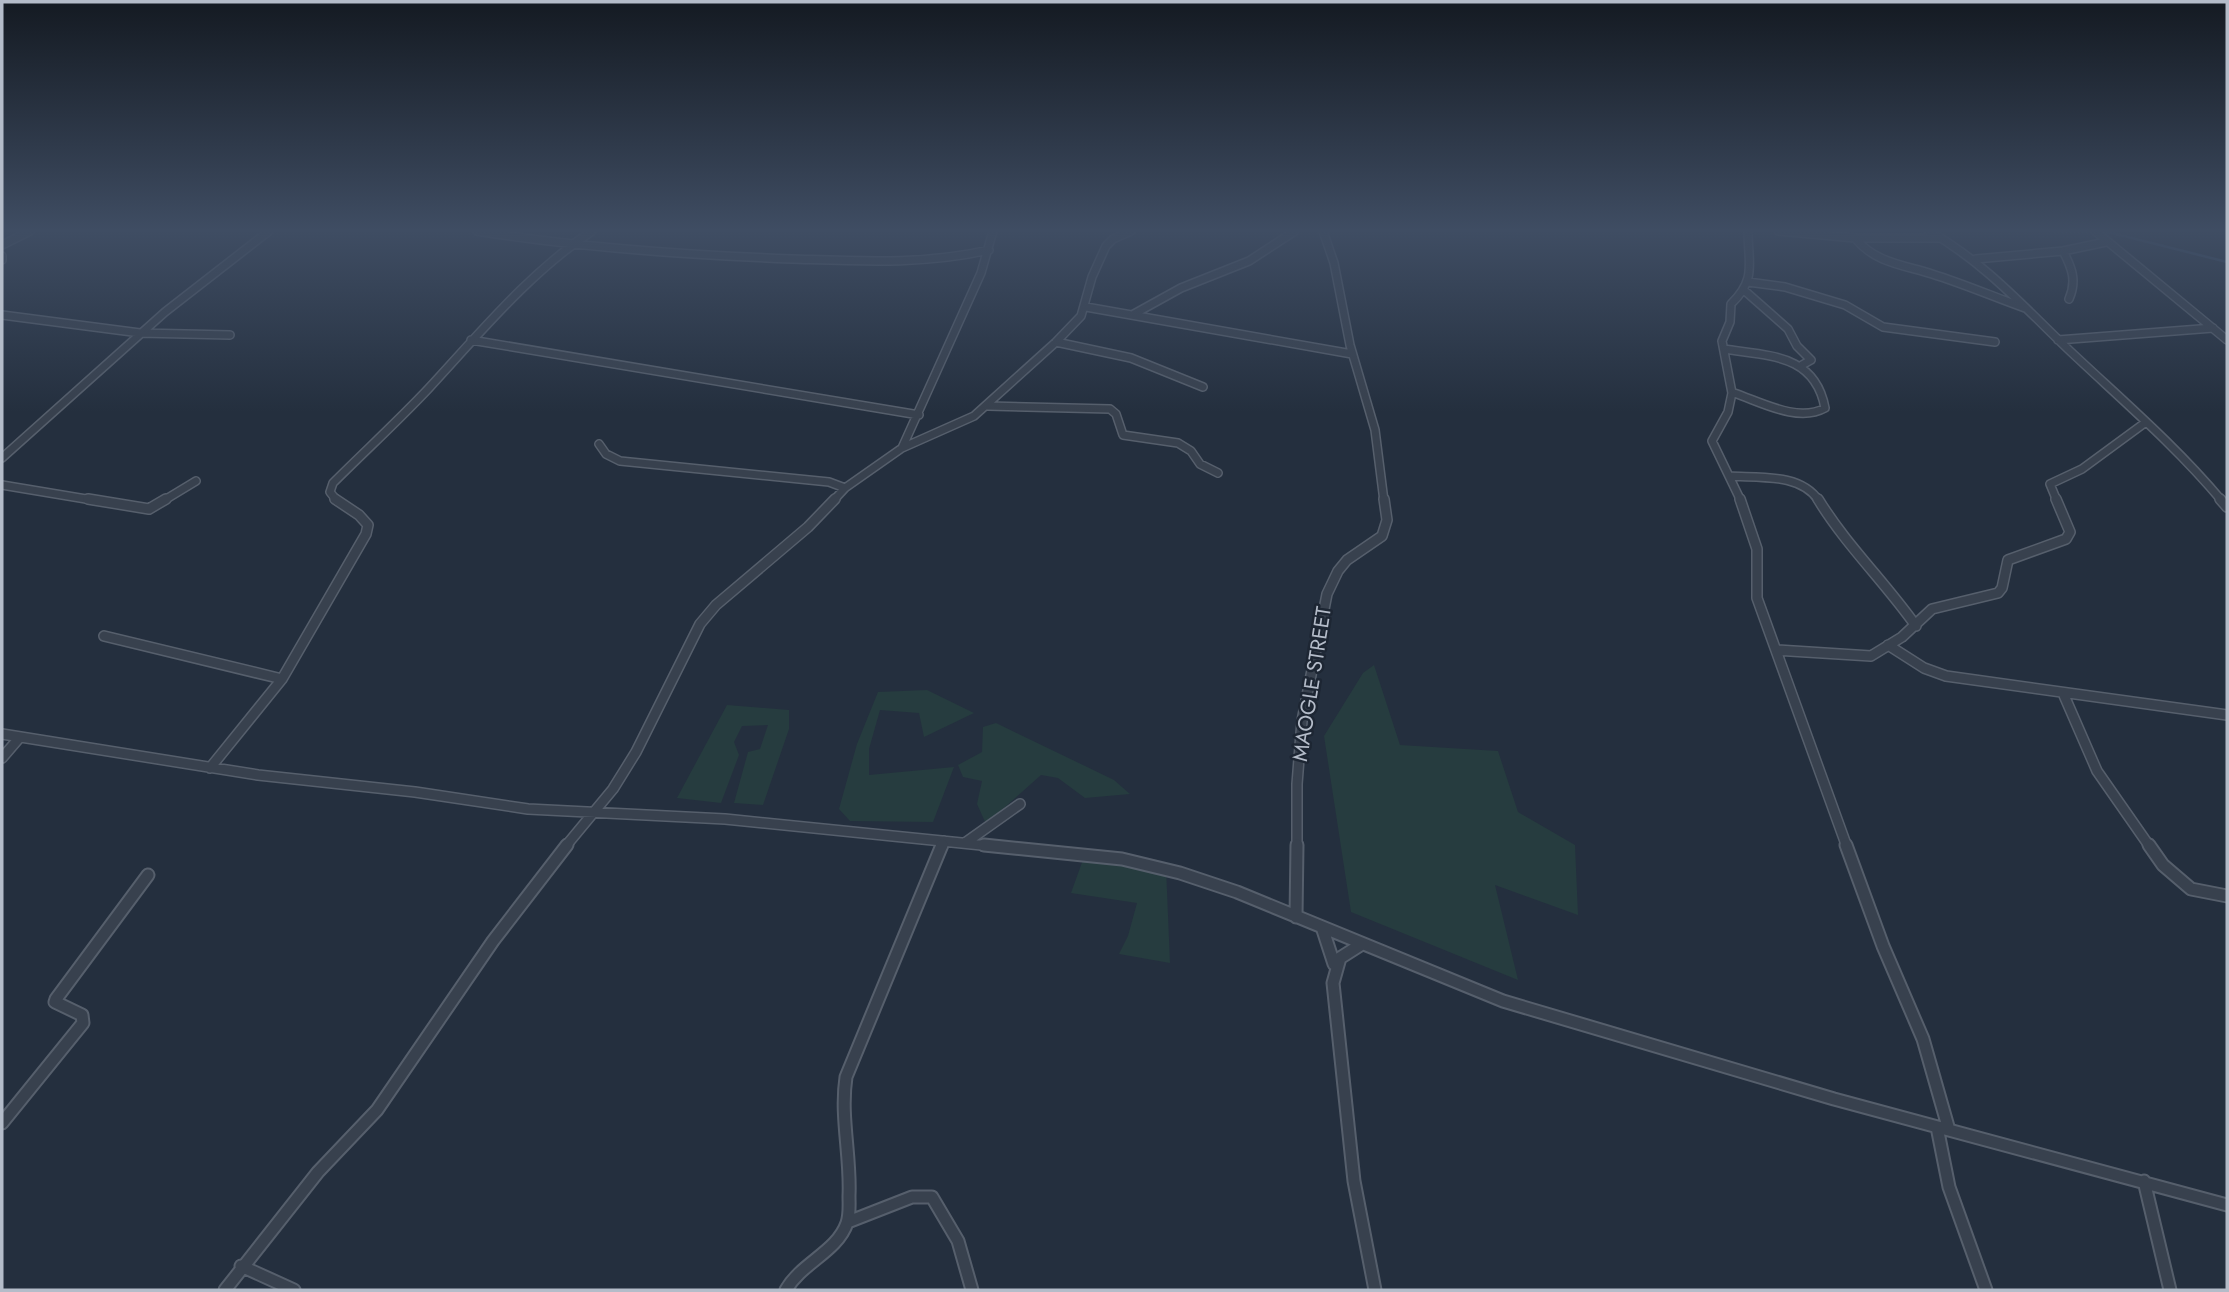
<svg xmlns="http://www.w3.org/2000/svg" width="2229" height="1292" font-family="Jost,sans-serif">
<style>
.green{fill:#263c3f}
.lines{fill:none;stroke-linecap:round;stroke-linejoin:round}
.stream{stroke:#394c67;stroke-width:2.5}
.street-far2-casing{stroke:#565f6c;stroke-width:10}
.street-far1-casing{stroke:#565f6c;stroke-width:12}
.street-casing{stroke:#565f6c;stroke-width:15}
.street-far2{stroke:#38414e;stroke-width:7}
.street-far1{stroke:#38414e;stroke-width:9}
.street{stroke:#38414e;stroke-width:11}
.labels{text-anchor:middle;stroke-width:5;stroke-linejoin:round;paint-order:stroke}
.street-label{font-size:21px;fill:#b4bcc9;stroke:#1d2633}
</style>
<rect width="100%" height="100%" fill="#242f3e"/>
<path class="green" d="M1374,665L1400,745L1498,751L1518,812L1575,845L1578,915L1495,885L1518,980L1351,912L1324,736L1363,673Z
M927,690L974,713L924,737L919,713L880,710L869,749V775L954,767L933,822L850,821L839,809L857,744L878,692Z
M727,705L789,710V729L763,805L734,803L748,752L760,749L768,725L742,726L734,742L739,755L721,803L677,798Z
M996,723L1114,780L1130,794L1085,798L1058,778L1041,775L986,824L977,804L982,781L963,777L958,765L982,752L983,727Z
M1085,854L1166,867L1170,963L1119,954L1128,936L1137,903L1071,893Z"/>
<g class="lines">
<path class="stream" d="M2051,231L2108,232L2227,262"/>
<defs>
<path id="street-far2" d="M477,231C581,248 686,255 792,259C858,261 924,265 989,250
M1323,231L1334,263L1350,345L1375,430L1384,501
M1778,231L1855,238H1941
M1929,231C1984,262 2025,308 2070,351C2122,400 2176,446 2222,501
M2095,231L2227,340
M1855,238C1875,263 1904,265 1932,274C1964,284 1994,297 2025,308
M2,245L30,231
M2063,251C2072,268 2077,281 2069,299
M2,256V260
M1976,259L2063,251L2106,242
M1748,282L1785,287L1845,305L1883,327L1995,342
M1745,291L1788,329L1797,346L1811,360L1802,365
M1086,307L1352,354
M1134,314L1181,288L1249,261L1295,231
M2,315L140,333L230,335
M471,340L919,415
M2058,340L2213,328
M1056,342L1131,358L1203,387
M1724,349C1769,356 1815,354 1825,408C1798,423 1761,402 1734,393
M988,406L1110,409L1116,414L1123,435L1178,443L1191,451L1200,464L1218,473
M599,444L606,454L620,461L829,482L845,488
M902,448L974,416L1056,342L1081,316L1092,277L1106,246L1113,239L1131,231
M2,458L165,312L269,231
M1729,476C1759,478 1801,473 1819,501
M2,485L98,501
M163,501L196,481
M337,501L330,492L333,483C365,451 398,421 429,388C480,333 529,273 592,231
M833,501L845,488L902,448L981,273L993,231
M1741,501L1712,441L1728,412L1732,393L1722,341L1730,322L1731,304C1757,279 1748,263 1748,231
M2057,501L2050,484L2082,469L2146,422"/>
<path id="street-far1" d="M88,499L149,509L166,499
M1740,499L1757,549V598L1847,847
M1818,499C1846,545 1885,582 1916,626
M2220,499L2227,507
M104,636L282,679
M1888,645L1924,668L1946,676L2227,715
M1776,650L1871,656L1902,637L1932,609L1998,593L2002,588L2008,560L2066,539L2070,532L2056,499
M2063,693L2097,771L2150,847
M2,734L258,775L415,792L528,809L725,819L1001,847
M2,758L20,737
M210,768L282,679L366,534L368,525L359,515L335,499
M965,843L1020,804
M565,847L613,789L636,752L700,624L716,605L808,527L835,499
M942,847L944,841
M1297,847V784L1302,721L1327,594L1338,571L1347,560L1382,536L1387,520L1384,499"/>
<path id="street" d="M984,845L1122,859L1180,873L1237,892L1503,1001L1834,1099L2227,1205
M1846,845L1883,946L1923,1039L1949,1130
M2149,845L2163,865L2191,889L2227,896
M1296,917L1297,845
M1322,927L1334,964
M1362,944L1340,958L1333,983L1354,1181L1375,1290
M2,1123L83,1023L82,1015L55,1002L56,999L148,875
M1937,1127L1949,1187L1986,1290
M2144,1181L2170,1290
M848,1222L912,1197H932L958,1241L972,1290
M241,1266L294,1290
M225,1290L318,1172L377,1110L493,941L567,845
M786,1290C801,1263 837,1252 847,1223C850,1214 849,1204 849,1196C851,1156 840,1117 846,1077L942,845"/>
</defs>
<use href="#street-far2" class="street-far2-casing"/>
<use href="#street-far1" class="street-far1-casing"/>
<use href="#street" class="street-casing"/>
<use href="#street-far2" class="street-far2"/>
<use href="#street-far1" class="street-far1"/>
<use href="#street" class="street"/>
</g>
<linearGradient id="sky" x2="0" y2="1"><stop stop-color="#141a22"/><stop offset="0.56" stop-color="#3f4d63"/><stop offset="1" stop-color="#3f4d63" stop-opacity="0"/></linearGradient>
<rect width="2229" height="412" fill="url(#sky)"/>
<g class="labels">
<g class="street-label">
<text transform="translate(1312 684) rotate(-81)" y="7">MAOGLE STREET</text>
</g>
</g>
<rect width="2229" height="1292" fill="none" stroke="#b4bcc9" stroke-width="7"/>
</svg>
